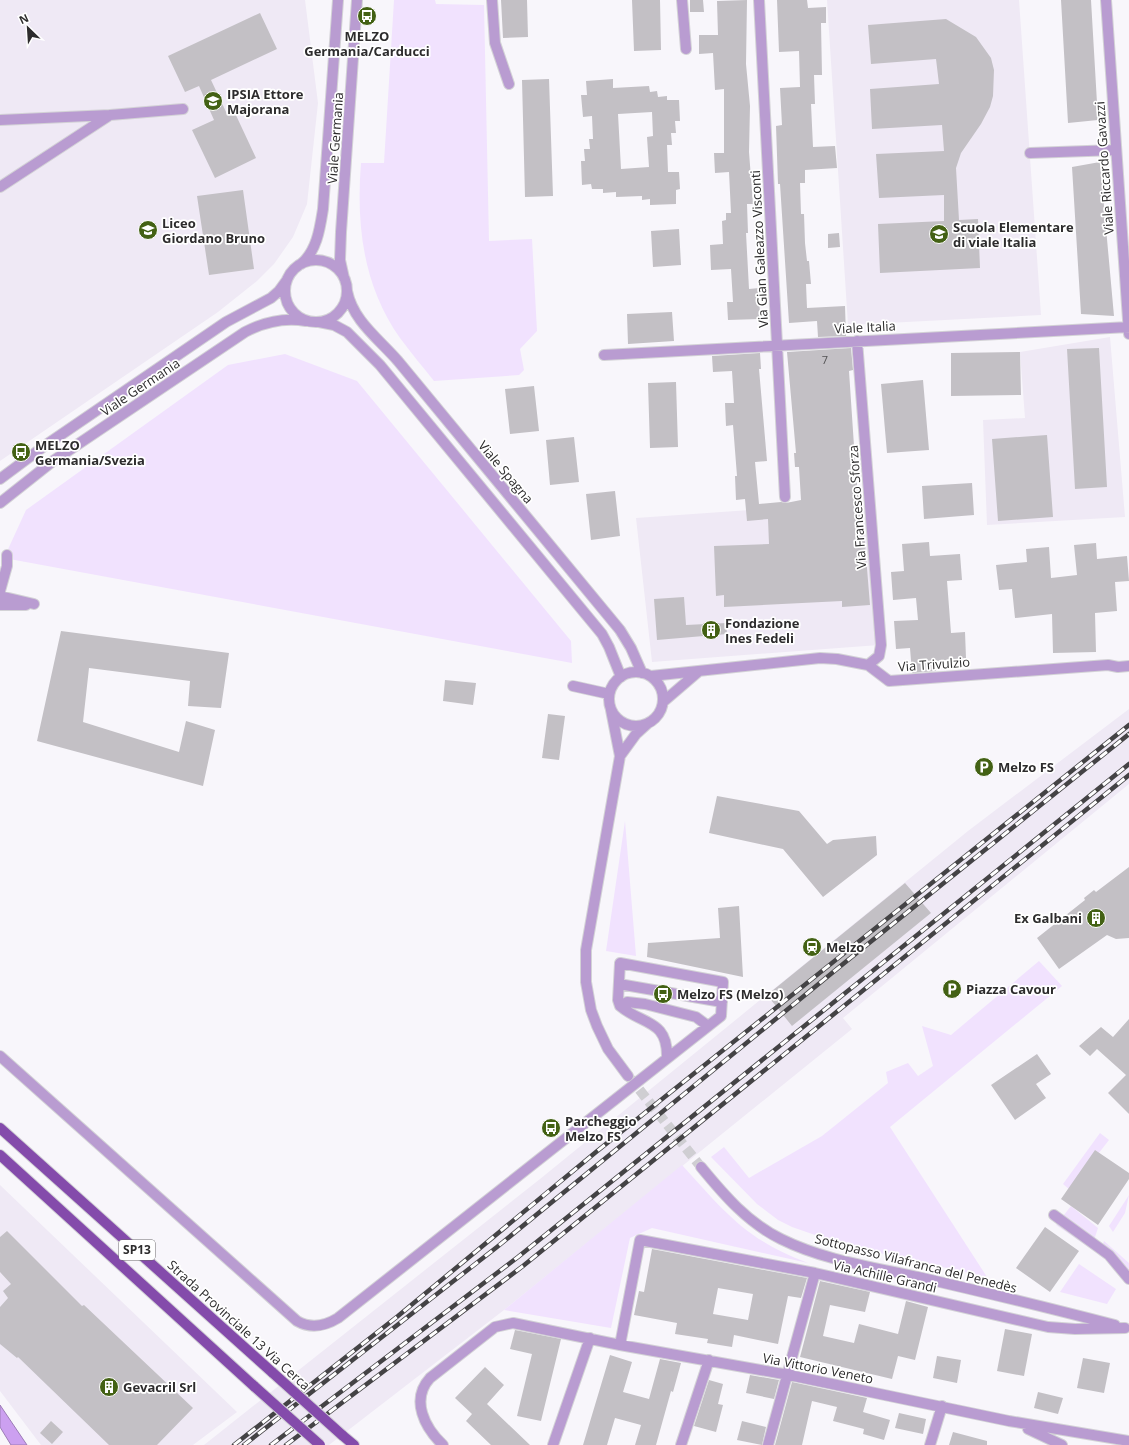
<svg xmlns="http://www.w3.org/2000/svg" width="1129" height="1445" font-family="'Open Sans',sans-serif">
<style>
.built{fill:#efe9f5}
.green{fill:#f1e2fe}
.water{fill:#cca0f0;stroke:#9c7db6}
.building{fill:#c3c0c5;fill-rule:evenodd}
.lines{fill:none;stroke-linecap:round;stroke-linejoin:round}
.minor-tunnel{stroke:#cfced2;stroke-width:10;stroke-dasharray:10 5;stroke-linecap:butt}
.minor-casing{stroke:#d3d2d6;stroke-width:12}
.major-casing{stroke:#d3d2d6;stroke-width:12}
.minor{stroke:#b99cd1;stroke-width:10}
.major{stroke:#844bab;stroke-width:10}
.rail-casing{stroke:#444345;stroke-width:4.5}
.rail{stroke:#fff;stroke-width:3;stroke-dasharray:9;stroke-linecap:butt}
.major-bridge-casing{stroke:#d3d2d6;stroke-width:12;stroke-linecap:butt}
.major-bridge{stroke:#844bab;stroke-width:10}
.labels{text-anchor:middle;stroke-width:3.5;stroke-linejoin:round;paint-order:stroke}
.number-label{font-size:11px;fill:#525153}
.shield{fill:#fff;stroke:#6c6b6c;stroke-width:1}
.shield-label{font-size:12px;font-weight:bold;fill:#2d2c2d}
.poi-label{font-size:13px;font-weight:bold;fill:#2d2c2d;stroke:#fff;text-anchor:start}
.street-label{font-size:13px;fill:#2d2c2d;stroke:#fff}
</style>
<rect width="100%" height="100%" fill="#f8f6fb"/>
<path class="built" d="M0,0H305L318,103L307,204L293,237L274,264L257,281L218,312L0,461Z
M827,0H1019L1041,315L848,325Z
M1110,337L1125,517L987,525L983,420L1025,418L1020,352Z
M865,502L879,645L652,662L636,518Z
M1129,709V784L843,1018L852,1029L504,1310L329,1445H204L540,1179L968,831Z
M0,1185L237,1412L193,1445H41L0,1391Z"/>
<path class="green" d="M394,0H435L436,4L484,5L489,241L532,239L537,331L520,349L524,370L519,375L434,381C423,367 411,353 400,338C363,286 356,224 361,163H384Z
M285,354L357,381L571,641L572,663L4,558L26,510L228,365Z
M625,821L636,956L606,951Z
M1039,961L1062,986L890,1127L987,1277L844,1245L792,1227L778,1220L757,1204L711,1157L724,1147L749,1178L822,1136L888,1083L886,1072L908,1063L918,1076L933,1066L922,1026L951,1035Z
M1100,1133L1109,1140L1070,1190L1063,1184Z
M682,1165C725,1212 746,1240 808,1263L652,1228L630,1238L611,1328L504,1310Z
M1129,1195L1125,1213L1113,1232L1109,1226Z
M1071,1206L1098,1228L1091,1249L1056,1225Z
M1104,1241L1129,1263V1276L1099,1255Z
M1079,1264L1116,1289L1107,1304L1060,1292Z"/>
<path class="water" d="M0,1405L27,1445H11L0,1427Z"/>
<path class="building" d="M501,0H527L528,37L503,38Z
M632,0H660L661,50L634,51Z
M690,0H703L704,12H690Z
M747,0L746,64L750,106L749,152L753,204H747L748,233H746L749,289L759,288L760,319L728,320L727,302H733L731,269L711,270L710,245L723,244L722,221L726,220V213H731L729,172L715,173L714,153H724V89L715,90L713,53L699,54V35H718L717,1Z
M777,0H807L808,8L826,7V23H821L822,75H814L815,104H811L813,147L835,146L837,168L805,170V183H800L801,214H804L805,243L807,261H809L811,284H806L807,308L845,306L846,336L818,337L817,321L789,323L780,184H778L776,126L782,125L780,88L800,87L799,51L779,52Z
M1061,0H1091L1098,120L1068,123Z
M260,13L277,49L211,80L227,114L234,111L256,158L215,178L192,130L214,120L199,86L185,92L168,56Z
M946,19L976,37L991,58L994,70L993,96L990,107L981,124L961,153L956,168L959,220L978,219L980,268L880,273L878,224L944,221V195L879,198L876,154L944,151L942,125L872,129L870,89L939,84L936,59L871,64L868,25Z
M549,79L553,196L525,197L522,80Z
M613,79V88L649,86L650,92L657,91L658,97L667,96V100H679L680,121H675L676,133H671L672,145H667L668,172H679L680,189L676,190V204L650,205V199L642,200V196L616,197V192L603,193V189H592L591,184L582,185L581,161H585L584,149H590L589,139H593L592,116L583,117L581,95H587L586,81ZM652,112L653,136L647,137L649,167L621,169L618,114Z
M1100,162L1114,316L1081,314L1072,167Z
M243,190L254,269L209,275L197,196Z
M679,229L681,265L653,267L651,231Z
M839,233L840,247L828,248V234Z
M672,312L674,341L628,344L627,314Z
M851,348L853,370L849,371L855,461L858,496L861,495L870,605L842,607V601L724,607V595L716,596L714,546L769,544L768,519L747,521L745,499L736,500L735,476H737L733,425L726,426L725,403H734L732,371L713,372L712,356L760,353L761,369H759L767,461L755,462L759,504L781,502L786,503L801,500L799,467H795L794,453H796L787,352Z
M1099,348L1107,487L1075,489L1067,349Z
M1020,352L1021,395L951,396V353Z
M923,380L929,450L887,453L881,384Z
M676,382L678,447L650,448L648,383Z
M534,386L539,431L510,434L505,389Z
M1047,435L1053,517L998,521L992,439Z
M574,437L579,482L550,485L546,440Z
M972,483L974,515L924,519L922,486Z
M615,491L620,536L591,540L586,494Z
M929,542L930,556L960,554L962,580L947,581L951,633L965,632L966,658L936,661V671L912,673L910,648L896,649L894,621L918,620L916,598L893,600L891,572L904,571L902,544Z
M1096,543L1097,559L1127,556L1129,581L1115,582L1117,611L1095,613L1096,652L1053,653L1052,614L1015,618L1012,589L999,590L996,565L1027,562L1026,549L1049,547L1051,578L1077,575L1074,545Z
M684,597L686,625L726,623L727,634L657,640L654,599Z
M61,631L229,653L221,708L188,706L190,681L89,668L83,722L179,752L186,721L215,730L203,786L37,741Z
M445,680L476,683L473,705L443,701Z
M548,714L565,716L559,760L542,758Z
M717,796L799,811L827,844L833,840L876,836L877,855L823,897L783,849L709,833Z
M1129,867V938L1116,939L1107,935L1059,969L1037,938L1085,900L1084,898L1094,890L1096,892Z
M905,883L931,913L792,1026L767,995Z
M739,906L743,977L647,957L648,943L720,938L718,908Z
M1129,1019V1114L1108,1093L1126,1075L1097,1049L1090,1056L1079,1046L1101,1027L1113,1037Z
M1037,1054L1051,1074L1036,1084L1046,1098L1015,1120L991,1085Z
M1095,1150L1129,1173V1179L1098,1225L1061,1199Z
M1045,1227L1079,1251L1050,1292L1016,1268Z
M7,1231L82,1306L84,1305L193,1408L157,1445H109L18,1357L17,1358L0,1344V1307L8,1298L3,1291L11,1284L0,1272V1237Z
M652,1249L807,1278L801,1298L788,1296L778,1344L734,1335L732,1347L707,1343L708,1339L675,1334L677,1323L634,1315L639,1291L644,1292ZM718,1288L753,1294L748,1320L713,1314Z
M820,1281L870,1292L865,1312L830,1305L823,1336L854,1343L859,1324L898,1334L906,1301L928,1307L915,1360L898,1356L892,1379L800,1357Z
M1005,1329L1032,1334L1024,1376L997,1371Z
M515,1330L561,1339L541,1421L517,1416L532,1354L510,1349Z
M610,1355L632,1362L623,1392L649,1399L660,1359L681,1363L673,1392L671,1391L656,1445H635L641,1425L615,1418L607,1445H583Z
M937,1356L961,1360L957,1383L933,1378Z
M1083,1358L1110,1363L1104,1393L1077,1388Z
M485,1367L504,1385L487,1404L530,1445H491L466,1421L472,1414L455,1398Z
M750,1375L779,1380L774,1399L746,1393Z
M709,1380L723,1384L718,1404L723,1405L716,1432L694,1426Z
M792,1382L867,1398L863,1412L890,1420L884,1440L863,1434L864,1429L833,1421L837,1407L812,1401L802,1445H775Z
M1038,1392L1063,1398L1058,1414L1034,1408Z
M899,1413L926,1419L923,1434L895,1428Z
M51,1421L63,1432L52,1444L40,1433Z
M742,1421L766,1427L762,1445L737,1440Z
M953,1432L987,1441V1445H949Z"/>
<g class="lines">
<path class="minor-tunnel" d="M630,1078L701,1167"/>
<defs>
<path id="minor" d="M492,0L495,43L509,84
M682,0L686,49
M759,0L785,497
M1106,0L1129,334
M0,120L110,115
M1030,153L1116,150
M0,187L110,115L183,109
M285 291a31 31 0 1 1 62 0a31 31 0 1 1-62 0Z
M301,264C317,251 320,228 323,209L338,0
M344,278L340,260L341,232L357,0
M347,291C353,321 379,339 398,361L620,630L631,648L642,673
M319,322L334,325L347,332L380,365L602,634L609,647L621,677
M857,341L881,645L879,656L868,665
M604,355L1129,327
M0,479L43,447L226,322L271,298L279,291L287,280
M0,503L53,461L245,332C264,322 284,317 306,321
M0,591L7,566V555
M0,596L34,604
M0,605H26
M609 699a27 27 0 1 1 54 0a27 27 0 1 1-54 0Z
M651,676L820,658L837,659L868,665L889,681L1108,665L1118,667L1129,666
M573,686L609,694
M663,702L698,672
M611,710L620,756L586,950V982L591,1010L597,1026L608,1049L628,1076
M620,756L636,734L647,724
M619,984L722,1002
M620,1006L627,1002L645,1004L696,1017L708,1026
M0,1056L297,1321C311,1329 325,1326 338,1318L721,1016L723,982L620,963L618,1000L620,1006C642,1025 668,1019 667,1058
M701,1167C724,1195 748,1223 781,1239C823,1260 873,1267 918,1277C984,1292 1049,1308 1115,1325
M1054,1215L1109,1255L1129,1279
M620,1345L640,1240L815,1273L1048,1327L1075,1329L1125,1328
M1028,1429L1062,1445
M443,1445C425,1428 410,1400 430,1378L495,1327L513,1323L620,1345L789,1375L1009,1421L1129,1441
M553,1445L590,1338
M681,1445L709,1360
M768,1445L815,1273
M930,1445L942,1406"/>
<path id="major" d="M0,1128L273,1373
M0,1155L255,1387
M342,1435L354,1445"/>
</defs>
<use href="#minor" class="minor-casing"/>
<use href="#major" class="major-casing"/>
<use href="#minor" class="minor"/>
<use href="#major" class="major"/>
<defs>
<path id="rail" d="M234,1445L398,1316L596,1152L1129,725
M244,1445L497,1247L843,964L1129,734
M271,1445L518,1257L1129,764
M286,1445L523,1266L1129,775"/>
</defs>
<use href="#rail" class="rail-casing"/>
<use href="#rail" class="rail"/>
<defs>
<path id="major-bridge" d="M273,1373L342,1435
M255,1387L320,1445"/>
</defs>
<use href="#major-bridge" class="major-bridge-casing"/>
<use href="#major-bridge" class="major-bridge"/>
</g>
<defs>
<symbol id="bus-disc" viewBox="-11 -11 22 22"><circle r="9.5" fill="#436114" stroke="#fff"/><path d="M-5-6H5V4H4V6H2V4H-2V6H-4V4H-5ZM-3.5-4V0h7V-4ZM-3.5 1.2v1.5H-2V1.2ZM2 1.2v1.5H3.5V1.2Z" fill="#fff"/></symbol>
<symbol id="school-disc" viewBox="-11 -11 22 22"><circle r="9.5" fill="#436114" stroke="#fff"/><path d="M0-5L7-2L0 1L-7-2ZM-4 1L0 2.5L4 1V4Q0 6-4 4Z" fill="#fff"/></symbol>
<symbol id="building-disc" viewBox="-11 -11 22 22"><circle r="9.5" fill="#436114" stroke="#fff"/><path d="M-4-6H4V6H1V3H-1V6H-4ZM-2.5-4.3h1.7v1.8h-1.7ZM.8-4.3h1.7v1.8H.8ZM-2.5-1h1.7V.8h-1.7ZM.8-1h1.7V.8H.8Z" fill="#fff"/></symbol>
<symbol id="parking-disc" viewBox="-11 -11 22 22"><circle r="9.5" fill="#436114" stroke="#fff"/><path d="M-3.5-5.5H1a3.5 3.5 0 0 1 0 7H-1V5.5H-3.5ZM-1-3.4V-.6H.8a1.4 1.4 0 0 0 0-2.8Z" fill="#fff"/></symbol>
<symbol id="station-disc" viewBox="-11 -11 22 22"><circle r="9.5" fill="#436114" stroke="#fff"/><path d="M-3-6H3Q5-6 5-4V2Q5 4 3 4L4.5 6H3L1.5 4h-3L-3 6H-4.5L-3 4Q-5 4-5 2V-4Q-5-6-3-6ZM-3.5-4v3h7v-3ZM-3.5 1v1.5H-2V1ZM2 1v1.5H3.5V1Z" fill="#fff"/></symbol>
</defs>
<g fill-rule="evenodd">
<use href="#bus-disc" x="356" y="5" width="22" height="22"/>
<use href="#school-disc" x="202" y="90" width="22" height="22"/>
<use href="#school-disc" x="137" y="219" width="22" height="22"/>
<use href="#school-disc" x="928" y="223" width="22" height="22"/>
<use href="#bus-disc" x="10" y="441" width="22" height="22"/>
<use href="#building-disc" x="700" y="619" width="22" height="22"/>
<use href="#parking-disc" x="973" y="756" width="22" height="22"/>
<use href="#building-disc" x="1085" y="907" width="22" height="22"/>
<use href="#station-disc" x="801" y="936" width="22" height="22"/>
<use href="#parking-disc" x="941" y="978" width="22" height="22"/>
<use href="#bus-disc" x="652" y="983" width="22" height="22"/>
<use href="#bus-disc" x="540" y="1117" width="22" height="22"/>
<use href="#building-disc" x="98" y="1376" width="22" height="22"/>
</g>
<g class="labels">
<g class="number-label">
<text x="825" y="364">7</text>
</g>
<rect class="shield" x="119" y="1240" width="36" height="20" rx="3"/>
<g class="shield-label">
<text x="137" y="1254">SP13</text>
</g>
<g class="poi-label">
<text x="367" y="41" text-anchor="middle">MELZO<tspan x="367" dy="15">Germania/Carducci</tspan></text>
<text x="227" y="99">IPSIA Ettore<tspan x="227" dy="15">Majorana</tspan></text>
<text x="162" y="228">Liceo<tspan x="162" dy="15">Giordano Bruno</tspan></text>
<text x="953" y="232">Scuola Elementare<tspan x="953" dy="15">di viale Italia</tspan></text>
<text x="35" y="450">MELZO<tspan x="35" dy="15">Germania/Svezia</tspan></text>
<text x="725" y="628">Fondazione<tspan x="725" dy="15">Ines Fedeli</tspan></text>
<text x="998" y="772">Melzo FS</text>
<text x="1082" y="923" text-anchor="end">Ex Galbani</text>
<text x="826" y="952">Melzo</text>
<text x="966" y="994">Piazza Cavour</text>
<text x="677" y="999">Melzo FS (Melzo)</text>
<text x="565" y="1126">Parcheggio<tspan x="565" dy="15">Melzo FS</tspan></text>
<text x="123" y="1392">Gevacril Srl</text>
</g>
<g class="street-label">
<text transform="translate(335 138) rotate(-86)" y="5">Viale Germania</text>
<text transform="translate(1104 168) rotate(-94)" y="5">Viale Riccardo Gavazzi</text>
<text transform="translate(759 249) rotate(-93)" y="5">Via Gian Galeazzo Visconti</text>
<text transform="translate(865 327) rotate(-3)" y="5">Viale Italia</text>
<text transform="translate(140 387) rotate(-34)" y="5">Viale Germania</text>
<text transform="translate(506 472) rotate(50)" y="5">Viale Spagna</text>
<text transform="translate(857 507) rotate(-94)" y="5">Via Francesco Sforza</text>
<text transform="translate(934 664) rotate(-4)" y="5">Via Trivulzio</text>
<text transform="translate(916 1263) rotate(14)" y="5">Sottopasso Vilafranca del Penedès</text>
<text transform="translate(885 1276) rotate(13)" y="5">Via Achille Grandi</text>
<text transform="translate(239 1325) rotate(42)" y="5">Strada Provinciale 13 Via Cerca</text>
<text transform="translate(818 1368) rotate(11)" y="5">Via Vittorio Veneto</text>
</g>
</g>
<g transform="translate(28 28) rotate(335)" stroke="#ffffff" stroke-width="3" paint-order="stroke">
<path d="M0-3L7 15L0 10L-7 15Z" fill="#2d2c2d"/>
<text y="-6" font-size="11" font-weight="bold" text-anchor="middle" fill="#2d2c2d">N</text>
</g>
</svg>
